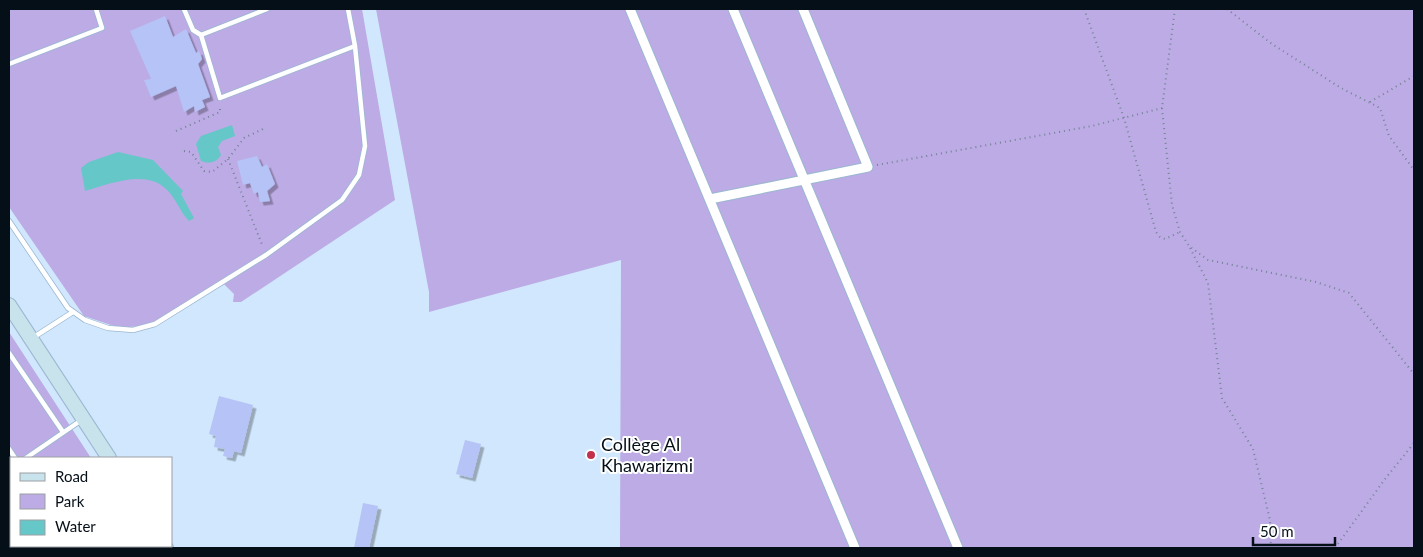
<svg xmlns="http://www.w3.org/2000/svg" width="1423" height="557" font-family="Lato,sans-serif">
<style>
.green{fill:#bcabe4}
.water{fill:#66c7c8}
.building{fill:#b5c3f6;filter:url(#shadow)}
.lines{fill:none;stroke-linecap:round;stroke-linejoin:round}
.lane-casing{stroke:#9bb7d1;stroke-width:6}
.street-casing{stroke:#9bb7d1;stroke-width:11}
.secondary-casing{stroke:#9bb7d1;stroke-width:16}
.path{stroke:#738494;stroke-width:2;stroke-dasharray:1 4;stroke-linecap:butt}
.lane{stroke:#fff;stroke-width:4.5}
.street{stroke:#fff;stroke-width:9}
.secondary{stroke:#c9e3ec;stroke-width:14}
.poi-dot{fill:#c1314d;stroke:#fff;stroke-width:2}
.labels{text-anchor:middle;stroke-width:4;stroke-linejoin:round;paint-order:stroke}
.poi-label{font-size:18px;fill:#050f18;stroke:#fff;text-anchor:start}
</style>
<defs>
<filter id="shadow"><feDropShadow dx="3.5" dy="3.5" stdDeviation="0" flood-color="#0004"/></filter>
</defs>
<rect width="100%" height="100%" fill="#d0e7fd"/>
<path class="green" d="M9,9H362L395,200L241,302H233L234,294L224,284L157,324L120,328L84,316L9,207Z
M376,9H1414V548H620L621,260L429,312V292Z
M9,332L91,458H11V546H39L35,548H9Z"/>
<path class="water" d="M232,125L235,136L222,141L218,147L221,155C216,163 210,164 201,161L196,144L201,136Z
M118,152L153,160L183,191L181,194L194,218L189,221C180,212 176,198 166,189C146,169 109,184 85,191L81,168L89,162Z"/>
<path class="building" d="M165,16L173,37L186,29L196,53L199,51L202,59L198,64L210,97L202,100L205,107L195,112L194,106L184,112L176,86L151,97L144,80L151,79L130,31Z
M257,156L262,167L267,164L275,184L267,191L270,201L260,202L258,192L254,194L250,183L243,185L237,161Z
M219,396L253,405L241,453L234,451L232,458L223,456L225,449L214,447L216,436L209,434Z
M465,440L481,444L472,478L456,474Z
M363,503L378,506L369,548H354Z"/>
<g class="lines">
<defs>
<path id="lane" d="M184,9L193,30L201,35L220,98L355,46
M201,35L267,9
M9,64L102,28L96,9
M9,221L68,308L85,320L108,328L133,330L155,324L266,255L342,200L359,175L365,146L355,46L348,9
M34,337L73,312
M9,353L63,432
M9,449L15,458
M26,458L83,419
M9,471L11,469"/>
<path id="street" d="M630,9L855,548
M733,9L958,548
M710,199L868,167L803,9
M125,546L126,548
M54,548L58,546"/>
<path id="secondary" d="M9,305L109,458
M164,546L166,548"/>
</defs>
<use href="#lane" class="lane-casing"/>
<use href="#street" class="street-casing"/>
<use href="#secondary" class="secondary-casing"/>
<path class="path" d="M1084,9L1124,118L1156,232L1160,237L1165,239L1180,232
M1175,9L1162,108L1172,205L1180,232L1189,246L1208,260L1316,282L1349,293L1414,374
M1227,9L1272,44L1341,88L1380,108L1389,136L1414,170
M1370,102L1414,76
M176,131L220,112V105
M184,151L191,152L204,171L212,172L228,159L244,138L265,128
M228,159L263,247
M877,165L1092,126L1162,108
M1190,248L1208,283L1222,398L1253,449L1270,520L1271,548
M1335,548L1385,479L1414,443"/>
<use href="#lane" class="lane"/>
<use href="#street" class="street"/>
<use href="#secondary" class="secondary"/>
</g>
<circle class="poi-dot" cx="591" cy="455" r="5"/>
<g class="labels">
<g class="poi-label">
<text x="601" y="451">Collège Al<tspan x="601" dy="21">Khawarizmi</tspan></text>
</g>
</g>
<rect width="1423" height="557" fill="none" stroke="#050f18" stroke-width="20"/>
<rect x="10" y="457" width="162" height="90" fill="#ffffff" stroke="#9b9fa3"/>
<rect x="20" y="473" width="25" height="8" fill="#c9e3ec" stroke="#9b9fa3"/>
<text x="55" y="482" font-size="15" fill="#050f18">Road</text>
<rect x="20" y="494" width="25" height="15" fill="#bcabe4" stroke="#9b9fa3"/>
<text x="55" y="507" font-size="15" fill="#050f18">Park</text>
<rect x="20" y="520" width="25" height="15" fill="#66c7c8" stroke="#9b9fa3"/>
<text x="55" y="532" font-size="15" fill="#050f18">Water</text>
<path d="M1253 537v8h82v-8" fill="none" stroke="#050f18" stroke-width="2.5"/>
<text x="1260" y="537" font-size="15" fill="#050f18" stroke="#ffffff" stroke-width="4" paint-order="stroke">50 m</text>
</svg>
